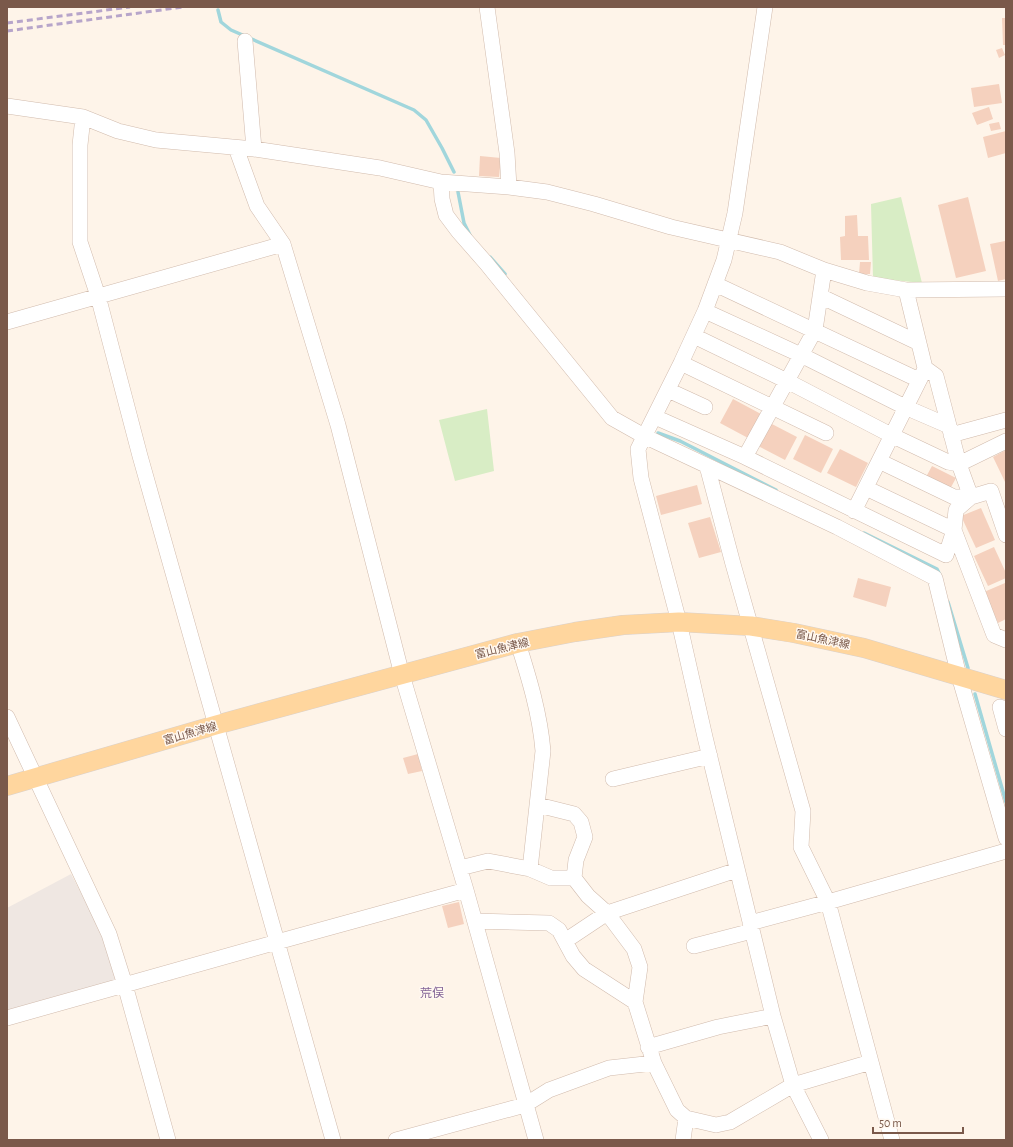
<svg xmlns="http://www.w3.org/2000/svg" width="1013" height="1147" font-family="'Alegreya Sans','Noto Sans JP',sans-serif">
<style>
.industrial{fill:#efe7e2}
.green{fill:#d8edc5}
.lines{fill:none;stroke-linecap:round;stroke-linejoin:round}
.stream{stroke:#a1d6dc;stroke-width:3.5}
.building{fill:#f5d1be}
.minor-casing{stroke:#d1bbad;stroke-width:16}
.major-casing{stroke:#dad1cc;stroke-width:20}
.minor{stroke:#fff;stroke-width:15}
.major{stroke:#ffd69e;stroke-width:19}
.rail{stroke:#b7a5ca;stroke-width:3;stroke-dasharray:6 4;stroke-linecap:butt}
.labels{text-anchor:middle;stroke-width:3;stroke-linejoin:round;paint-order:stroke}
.street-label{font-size:11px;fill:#7a594a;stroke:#fff8f0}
.neighbourhood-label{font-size:12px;fill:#826296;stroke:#fff8f0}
</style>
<rect width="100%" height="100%" fill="#fef4e9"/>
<path class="industrial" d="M71,874L104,937L116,981L7,1013V908Z"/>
<path class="green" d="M901,197L922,283L873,278L871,204Z
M487,409L494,471L455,481L439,420Z"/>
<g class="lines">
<path class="stream" d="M218,10L221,22L231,30L414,110L426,120L442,148L454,172
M458,192L464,223L470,235
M490,257L505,274
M658,433L680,441L776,490
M864,533L937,569L940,575
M948,602L968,668
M975,694L1006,802"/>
</g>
<path class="building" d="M1002,18H1006V45H1003Z
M1002,48L1005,55L999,58L996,50Z
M999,84L1002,103L974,107L971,88Z
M989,107L993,119L977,125L972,113Z
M999,122L1001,129L991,131L989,124Z
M1006,131V153L988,158L983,137Z
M480,156L501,158L499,177L479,176Z
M968,197L986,271L956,278L938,205Z
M857,215L858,236H868L869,260H841L840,237L845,236V216Z
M1005,241L1006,279L998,281L990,244Z
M860,262H871L870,274H859Z
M733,399L761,414L748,438L720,423Z
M770,423L797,437L785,460L758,446Z
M805,435L833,449L821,473L793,459Z
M840,449L868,463L856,487L827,473Z
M1006,450V484L993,457Z
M932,466L956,478L950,489L926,477Z
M697,485L702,504L661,515L656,496Z
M981,508L995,540L976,548L961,516Z
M710,517L721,552L699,558L688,523Z
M994,547L1006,573V578L988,586L974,556Z
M858,578L891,587L886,607L853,597Z
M1005,583L1006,619L998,623L984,592Z
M418,754L422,771L408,774L403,758Z
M459,902L464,924L448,928L442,906Z"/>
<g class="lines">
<defs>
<path id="minor" d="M487,7L507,153L509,187
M765,7L735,213L724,260L705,311L681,363L638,449L641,478L679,622L705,737L773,1016L793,1085L821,1140
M245,41L254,149
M7,106L83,117L118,131L156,140L254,149L380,168L441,182L509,187L547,192L594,204L671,227L780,252L824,270L867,283L906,290L1006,289
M83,117L80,145V242L98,296L140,456L333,1140
M236,148L257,206L283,244L338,425L402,675L466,890L536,1140
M441,182L442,199L446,215L458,231L486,263L612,418L644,436L837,527L935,578L959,676L1006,838
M715,284L919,380
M906,290L925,368L936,376L959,464L971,497
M820,296L919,343
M705,311L801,355L905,407L949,426
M7,322L283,244
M694,336L787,381L891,435L948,462L959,464L1006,441
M681,363L826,433
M668,390L705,407
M655,417L745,457L946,555L954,530L956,510L971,497
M951,435L1006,420
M745,457L815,330L824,270
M879,461L954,497H971L991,491L1006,535
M707,466L733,564L803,811L801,847L828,902L892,1140
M866,488L954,530L994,635L1006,640
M854,511L924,371
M518,643C529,678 540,714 543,751L530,869
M1006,709L1000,707L1006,729
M7,717L109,934L125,985L168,1140
M613,779L710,756
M538,805L574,814L581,822L585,837L576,860L574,878
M460,868L488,861L530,869L551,878H574L588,896L607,913L634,949L640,967L635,1002
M475,921L549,923L559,930L573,956L584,969L635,1002L654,1063L677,1110L686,1118L716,1125L730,1122L793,1085L871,1062
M750,923L828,902L1006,851
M565,941L607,913L737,870
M694,946L752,931
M7,1018L277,942L466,890
M648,1047L718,1027L773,1016
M396,1140L525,1105L549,1090L609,1068L654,1063
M683,1140L686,1118"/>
<path id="major" d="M7,786L216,725L518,643L575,632L623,625L679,622L751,626L794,633L864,648L1006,690"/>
</defs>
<use href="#minor" class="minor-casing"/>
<use href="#major" class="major-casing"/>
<use href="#minor" class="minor"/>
<use href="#major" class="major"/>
<path class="rail" d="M7,23L130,7
M7,31L183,7"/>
</g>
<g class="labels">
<g class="street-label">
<text transform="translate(823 639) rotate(12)" y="4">富山魚津線</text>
<text transform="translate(502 648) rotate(-14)" y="4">富山魚津線</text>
<text transform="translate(190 733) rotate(-16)" y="4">富山魚津線</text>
</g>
<g class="neighbourhood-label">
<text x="432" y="997">荒俣</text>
</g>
</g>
<rect width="1013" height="1147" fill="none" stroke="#7a594a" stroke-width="16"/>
<path d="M873 1127v6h90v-6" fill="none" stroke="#7a594a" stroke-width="2"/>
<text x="879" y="1127" font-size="12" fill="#7a594a" stroke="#fff8f0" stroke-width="3" paint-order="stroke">50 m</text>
</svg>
